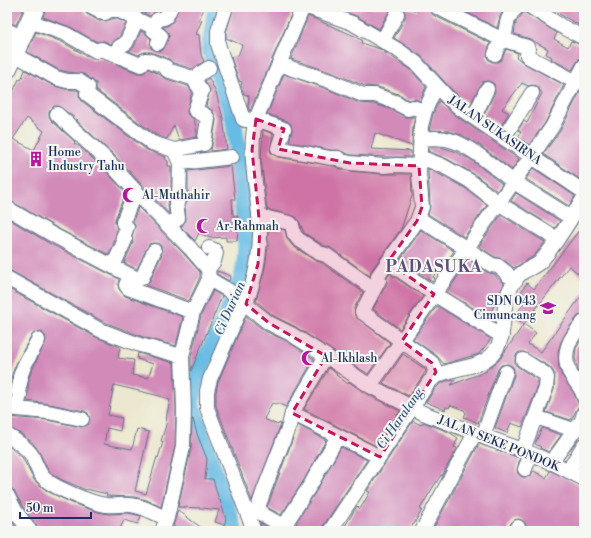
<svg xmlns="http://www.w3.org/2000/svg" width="591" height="538" font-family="'Libre Bodoni',serif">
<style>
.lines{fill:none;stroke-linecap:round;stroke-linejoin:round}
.stream{stroke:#67bce3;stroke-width:3}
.river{stroke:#67bce3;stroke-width:17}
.building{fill:#d28ab9;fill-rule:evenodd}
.minor-casing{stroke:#647086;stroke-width:16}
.major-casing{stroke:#647086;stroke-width:20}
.minor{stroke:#fff;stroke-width:14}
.major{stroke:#fff;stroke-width:18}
.marked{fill:#c2185b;fill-opacity:0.2;stroke:#c2185b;stroke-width:3;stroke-dasharray:8 5;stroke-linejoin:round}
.labels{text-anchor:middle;stroke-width:4;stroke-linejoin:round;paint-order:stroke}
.street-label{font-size:12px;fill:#1b2f5e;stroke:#f6f6f2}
.poi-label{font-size:12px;fill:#1b2f5e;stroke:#f6f6f2;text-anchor:start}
.water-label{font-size:13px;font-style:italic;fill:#325986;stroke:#f6f6f2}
.district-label{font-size:16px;font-weight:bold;letter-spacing:1px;fill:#5b4f7e;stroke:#f6f6f2}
</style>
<rect width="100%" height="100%" fill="#f6f6f2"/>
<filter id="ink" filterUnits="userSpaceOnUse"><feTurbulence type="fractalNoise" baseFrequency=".025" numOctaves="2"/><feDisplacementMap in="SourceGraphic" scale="8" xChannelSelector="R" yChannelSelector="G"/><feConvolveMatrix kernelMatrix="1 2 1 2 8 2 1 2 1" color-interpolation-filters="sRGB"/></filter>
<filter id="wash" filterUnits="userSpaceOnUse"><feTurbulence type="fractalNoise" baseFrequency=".012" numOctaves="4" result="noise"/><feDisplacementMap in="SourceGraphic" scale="16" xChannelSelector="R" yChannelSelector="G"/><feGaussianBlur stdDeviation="0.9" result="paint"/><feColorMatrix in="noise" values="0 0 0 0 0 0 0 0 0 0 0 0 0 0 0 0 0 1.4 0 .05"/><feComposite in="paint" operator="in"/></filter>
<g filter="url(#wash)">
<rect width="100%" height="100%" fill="#ece8cf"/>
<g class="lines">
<path class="stream" d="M518,82L531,89"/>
<path class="river" d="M218,7L215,14L210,49L233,116L239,161L246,245L245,262L242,278L226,317L198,373L191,404L235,531"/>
</g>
<g id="blocks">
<path class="building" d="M7,7H24L16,25L7,22Z
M46,7H83L84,11L87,14L99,21H105L115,18L126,23L119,37L111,44L104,41L97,42L70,27L43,17Z
M131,7H162L160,10L154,12L150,16Z
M179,7H205L199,19L202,20L196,34L199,35L201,55L204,61L193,69L173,63L169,59L151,52H145L138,55L129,51L134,47L141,31L145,33L151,39L150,44L151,48L159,51L163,50L169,36L168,32L163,27L169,25L173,21Z
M234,7H286L293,10L250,111L248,108L249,96L244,94L241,87L242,82L239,81L231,57L238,56L242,45L226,38V32Z
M332,7H392L379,29L356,16Z
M402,7H406L417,11L418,7H429L430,11L433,15L490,43L487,55L488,59L492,62H497L501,60L506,49L518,53L516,57L525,64L564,85L545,123L529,145L518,137L521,132L518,130L524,121L527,123L542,93L537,86L532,85L528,86L522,83L502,109L509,113L501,126L484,115L495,92L494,84L491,82L487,81L482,82L470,105L453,91L421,56L394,38L405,18V13Z
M456,7H506L500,16L497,28Z
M547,7H579L584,9V28Z
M524,12L557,33L554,39L568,47L571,41L584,46V58L579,59L572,70L551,59L552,57L546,54L548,49L530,39L514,34L516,22Z
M308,16L357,37V38L362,40L361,43L380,49L410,69L426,87L420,101L414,99L408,100L401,95L378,87L365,86L333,73L291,59Z
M36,32L62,42L92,59H96L101,58L138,73H144L148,69L159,74L164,78L188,86L192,92L187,111L188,115L194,119L197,133V137L179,140L174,125L167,139L156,135L96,90V83L84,74L68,72L59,70L27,52Z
M25,70L54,86L65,89L76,90L79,91V97L82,101L147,150L166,157L165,159L168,161V166H171V196L168,204L169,214L113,154L77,121L78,120L58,106H54L49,112V116L51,120L75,142L74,144L79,146L101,166L127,194L123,199L115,219V223L117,229L115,238V240L109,255L57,228L11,201L7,200V105L19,79L21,80ZM27,118L44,131L34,150L13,139Z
M284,74L327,89L360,103L374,104L393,110L405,117H415L413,125L412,146L375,133L371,149L411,151V157H384L351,155L338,150H331L289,142L292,131L291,124L287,121L267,114Z
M209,78L216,93L223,118L227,149L211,151L216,120L213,111L206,106L210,90L205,81Z
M584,84V182L543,154L560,131Z
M439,101L456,116L519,159L512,170L479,145L462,135L448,131L429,130L433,114Z
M263,130L273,134L270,150L271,153L278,157L335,166L340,169L349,171L383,174H411L412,196L401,229L371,271L370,276L331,248L323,245L304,233L300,223L296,217L267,209L261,159Z
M429,147H441L454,151L470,159L502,184L497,191L474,174L447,159L428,151Z
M231,166L235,199H232L233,216H238V229L237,241H226V237L210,238L199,233L195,241L181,227L186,220L185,206L188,200V171Z
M533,168L575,196L569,206L526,179Z
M428,169L439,174L465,188L487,205L464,237L428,214L430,206Z
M516,193L560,221L555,228L511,201Z
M138,207L184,254L200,272V277L189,301L146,285L150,281L162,254L161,246L158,243H153L149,244L137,269L124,263L133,243L132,236L135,226L133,221Z
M501,215L545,242L534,256L514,268L503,259L495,257L479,246Z
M7,218L49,243L119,279L118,285L119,289L125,296L183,317L176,346L143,337L104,322L11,271L7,270Z
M584,224V278L569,266L524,324L514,317L525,302L518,296L527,283L534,289Z
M268,227L285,230L287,239L293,246L314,260L322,263L363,292L354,308L355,316L390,343L368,374L296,327L274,316L256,301L265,267L268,247Z
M421,230L454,251L444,266L441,264L433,277L435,278L432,282L400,260Z
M469,260L487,272L494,274L504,283L497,301L488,316V317L447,292Z
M217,271L231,276L229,281L217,274Z
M390,274L423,296L400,329L373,309L387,284V278Z
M7,288L96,337L120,347L118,358L134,360L132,375L148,378L153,364L137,359L138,353L174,363L176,409L175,446L161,507L147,500L134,497L106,496L107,494L86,489V490L62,480L49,472L38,450L32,442L18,432L7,427V417L47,420L81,427L88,425L90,420L88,413L84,411L50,404L27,401L29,377L46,340L45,336L42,332L34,333L31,336L17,362L12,374L10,389L11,396L10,400H7ZM114,385L160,396L170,400L167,414L166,425L161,441L163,442L158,458L157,457L146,494L135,491L149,432L137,429L132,449L104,444L107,428L120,431L122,418L108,415Z
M213,291L222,296L191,371V357L201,315Z
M584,292V314L578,316L568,329L561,342L558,351L559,367L562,376L574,393L578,403L581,405L578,407L571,420L546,412L554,389L555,374L550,367L524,352H519L516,355L515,359V364L518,367L538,380V386L522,427L511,423L507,433L495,428L514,375V371L513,367L508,364L501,365L498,369L478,423L464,417L466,413L464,410L450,405L449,408L446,407L445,410L426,402L434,390L440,384L446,381L455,380L451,385L487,371L486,370L489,368L499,360L524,324L536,333L528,344L541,352Z
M437,306L491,339L479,354L444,364L437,356L413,339Z
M246,316L265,331L287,341L314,359L286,407L277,403L276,404L272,403L264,419L278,425L279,423L281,424L252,501L216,406V392L218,382Z
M584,335V379L578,370L575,358L576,348Z
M403,354L425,369L426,371L409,396L383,383Z
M329,368L337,374L336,375L348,384L349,382L366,394L400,411L376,446L304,409Z
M192,419H193L197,434L207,459L205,479H213L219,500H220L226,519L224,525L215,522L219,510L202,508L178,507L191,449Z
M413,421L421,425L423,422L449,432L458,438L454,447L457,448L442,476L441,475L432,489L420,509L422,510L414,524H413L410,531H342L357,506L360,509L370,492L367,491Z
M298,425L326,440L304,480L281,515L267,507Z
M542,428L561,435L549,452L540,448L541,447L535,444Z
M479,444L520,458L517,470L518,474L522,477H526L530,476L534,471L546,478L550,471H551L584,487V531H526V527L525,523L522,520L518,519L514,520L511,523L508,531H432Z
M7,445L22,457L34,480L47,491L72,503L98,512L109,514L128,513L141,516L138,524L124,520L119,531H38L37,526L23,507L14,491L11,488L7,487Z
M341,447L367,460L323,526L322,531H300L299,526L296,523L318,488Z
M178,510L192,521L206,531H179L173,526Z
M7,513L9,517L19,531H7Z
M260,523L275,531H262Z"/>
</g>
</g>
<g filter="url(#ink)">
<use href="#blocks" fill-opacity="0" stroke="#647086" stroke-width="1"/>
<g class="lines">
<defs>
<path id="minor" d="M91,7L103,13H105L110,10H117L153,27
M226,7L218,31V44L243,119L245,120L256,119L284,129L278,148L280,149L310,154L330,158H338L342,161L350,163L384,166L396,165L419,166
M307,7L352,23L398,50L416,63L447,97L461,109L584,192
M437,7L501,39L527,47L528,49L527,55L529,57L576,82
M531,7L561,26L584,38
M29,21L66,34L96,51L101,49L141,65L145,60H148L166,67L167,70L195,79L201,73L209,68
M7,30L22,38
M383,40L397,14
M504,40C507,26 505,18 517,7
M158,43L161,36L153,30V27L157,20L166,17L171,7
M14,54L56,78L67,81H79L88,87L87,94L152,143L174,150L180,163L232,157
M495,54L501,39
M114,55L119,47L126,43L137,19
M279,63L293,69L330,81L363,95H375L398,103L400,105L408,109L412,107L425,111
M57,114L107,160L151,208L190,248L208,269L209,279L193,312L182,356L184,409L183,447L167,518L162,531
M474,117L487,89
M504,137L532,93
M420,139C430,138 440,137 450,140C470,145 497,170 514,182C533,194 552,205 571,218
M174,150L204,144L208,119L206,116L195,110L202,91L196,83L195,79
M420,157L443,166L470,181L498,203L557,239
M7,208L53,235L131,276L126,285L128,288L193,312
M259,216L290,223L292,225L294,234L298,239L319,253L326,255L374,289
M418,218L492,265L498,266L507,273V275L516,280
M166,223L175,221L178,218L176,203L179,200L180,163
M388,262L434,294L502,336
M113,266L125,240L123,237L127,227L123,223V222L131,202L139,196
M208,269L214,261L216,253L214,250L209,248
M131,276L138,279L142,278L154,251
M7,278L100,330L140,345L182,356
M209,279L228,290L269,323L291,334L326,356L370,386L423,413L475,433L523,450L555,464L584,479
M243,302L210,379L207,391V408L254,531
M246,304C255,278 261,254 260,226C258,191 247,154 256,119L303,7
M584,322C571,336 560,353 570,373C574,382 581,385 584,397
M523,360L545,374L547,378L546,388L523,450
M432,379C435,373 436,370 432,363L362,312L379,280L378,276L417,221L422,207L419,174L421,126L425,111L436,86
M370,386L552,127L584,66
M7,408L48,412L82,419
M16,409L20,395L18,391L21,379L20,377L24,366L38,340
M292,413L380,457
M536,417L568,428
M7,435C15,440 25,446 31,454C36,463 38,474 46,480C57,489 92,503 106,505C116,506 126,503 136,506C148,508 156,515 167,518
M483,436L506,372
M551,463L582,420L584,413
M525,469L531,454
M568,471L584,445
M7,495L16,512L30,531
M284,526L311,484L338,436
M292,531L262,514L258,508L264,490L289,426L292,413L326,356
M330,531L429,382C446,365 474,372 492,355C508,337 500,312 509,291C512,285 517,276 523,272C529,268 537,266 541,261C558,242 570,219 584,198
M422,531L475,433
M516,531L518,527"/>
<path id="major" d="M7,70L36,7"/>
</defs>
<use href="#minor" class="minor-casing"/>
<use href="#major" class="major-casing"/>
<use href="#minor" class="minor"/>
<use href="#major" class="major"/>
</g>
</g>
<path class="marked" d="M256,119L284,129L278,149L350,163L419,166L422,207L417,221L388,262L434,294L402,341L432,363L436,372L380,457L292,413L326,356L269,323L246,304L258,264L260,228L252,150Z"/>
<defs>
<symbol id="building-bare" viewBox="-9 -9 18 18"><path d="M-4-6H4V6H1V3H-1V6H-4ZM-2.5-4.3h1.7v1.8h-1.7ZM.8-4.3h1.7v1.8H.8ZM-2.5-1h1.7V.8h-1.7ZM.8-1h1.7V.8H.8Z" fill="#b5179e" stroke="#f6f6f2" stroke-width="2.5" paint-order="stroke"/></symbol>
<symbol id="mosque-bare" viewBox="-9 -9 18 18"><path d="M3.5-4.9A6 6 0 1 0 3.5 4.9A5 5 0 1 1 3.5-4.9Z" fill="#b5179e" stroke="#f6f6f2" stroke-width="2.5" paint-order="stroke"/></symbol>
<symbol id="school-bare" viewBox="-9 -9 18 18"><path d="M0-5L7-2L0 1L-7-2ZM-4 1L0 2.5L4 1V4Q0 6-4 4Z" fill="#b5179e" stroke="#f6f6f2" stroke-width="2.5" paint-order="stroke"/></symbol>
</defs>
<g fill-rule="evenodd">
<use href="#building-bare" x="25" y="148" width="22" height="22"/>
<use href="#mosque-bare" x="119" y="184" width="22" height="22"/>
<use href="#mosque-bare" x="193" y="215" width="22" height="22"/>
<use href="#school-bare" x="537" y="297" width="22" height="22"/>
<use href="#mosque-bare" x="298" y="347" width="22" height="22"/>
</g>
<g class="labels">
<g class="street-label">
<text transform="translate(495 130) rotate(35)" y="4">JALAN SUKASIRNA</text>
<text transform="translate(499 443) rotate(22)" y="4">JALAN SEKE PONDOK</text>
</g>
<g class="poi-label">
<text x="48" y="156">Home<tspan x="48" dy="14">Industry Tahu</tspan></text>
<text x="142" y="199">Al-Muthahir</text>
<text x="216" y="230">Ar-Rahmah</text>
<text x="536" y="305" text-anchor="end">SDN 043<tspan x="536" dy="14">Cimuncang</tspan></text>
<text x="321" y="362">Al-Ikhlash</text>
</g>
<g class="water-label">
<text transform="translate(229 308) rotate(-66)" y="5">Ci Durian</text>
<text transform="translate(399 418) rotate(-55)" y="5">Ci Haralang</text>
</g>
<g class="district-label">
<text x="434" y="272">PADASUKA</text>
</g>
</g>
<rect width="591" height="538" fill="none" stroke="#f6f6f2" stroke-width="24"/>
<path d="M20 512v6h71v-6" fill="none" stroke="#1b2f5e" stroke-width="2"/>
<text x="26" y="512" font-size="12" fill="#1b2f5e" stroke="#f6f6f2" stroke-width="3" paint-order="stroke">50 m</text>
</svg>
